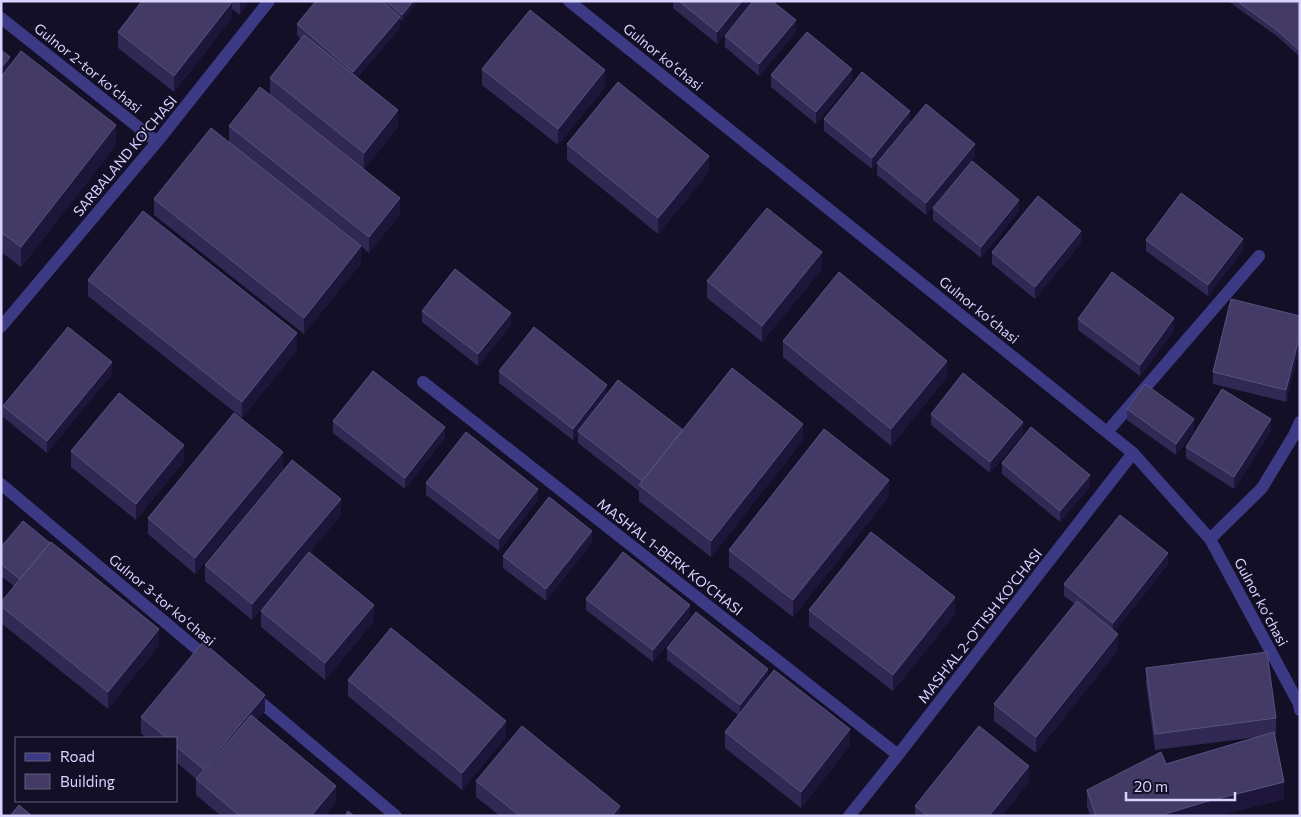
<svg xmlns="http://www.w3.org/2000/svg" width="1301" height="817" font-family="Commissioner,sans-serif">
<style>
.lines{fill:none;stroke-linecap:round;stroke-linejoin:round}
.minor{stroke:#3d3a85;stroke-width:12}
.wall{fill:#312854}
.shaded-wall{fill:#1d163a}
.building{fill:#433a66;stroke:#5a527e}
.labels{text-anchor:middle;stroke-width:4;stroke-linejoin:round;paint-order:stroke}
.street-label{font-size:14px;fill:#d9d4ff;stroke:#130f26}
</style>
<rect width="100%" height="100%" fill="#130f26"/>
<g class="lines">
<path class="minor" d="M569,1L1133,453L1210,539L1299,704L1300,710
M1,18L157,142
M1,327L157,142L269,1
M423,382L898,755
M1107,432L1259,256
M1,484L210,660
M1210,539L1262,488L1294,435L1300,422
M252,695L396,816
M849,816L898,755L1133,453"/>
</g>
<path class="wall" d="M142,1H250L240,15L232,9V18L174,92L118,48V32Z
M316,1H418L402,21L400,19V28L357,78L398,127L364,169L270,95V78L301,39L297,35V24Z
M673,1H752L717,44L673,8Z
M1228,1H1300V57L1278,37Z
M796,32L759,76L725,47V36Z
M1,50L10,66L116,145L21,267L1,252Z
M482,69L605,87L558,145L482,85Z
M771,75L852,80L816,124L771,87Z
M824,119L910,122L872,169L824,131Z
M229,126L400,214L369,253L361,246V263L304,334L154,215V199L229,142Z
M567,144L709,172L658,234L567,160Z
M975,156L926,215L877,175V163Z
M933,208L1019,211L981,258L933,220Z
M1146,240L1243,250L1208,296L1146,251Z
M1081,243L1035,299L992,264V252Z
M822,269L762,342L707,298V281Z
M88,280L297,350L242,418L88,296Z
M422,311L511,325L478,366L422,322Z
M1300,316V346L1286,402L1213,384V372Z
M1078,319L1174,330L1140,376L1078,330Z
M783,341L947,377L891,446L783,357Z
M499,371L607,394L683,430L803,440L711,557L639,501V491L578,443V434L573,440L499,383Z
M112,374L47,453L3,417V406Z
M1127,409L1194,431L1176,455L1127,420Z
M931,414L1023,434L990,473L931,425Z
M333,421L445,438L405,489L333,433Z
M1271,431L1234,489L1186,458V447Z
M71,451L184,461L136,520L71,467Z
M1002,463L1090,487L1060,522L1002,474Z
M283,469L195,574L148,534V518Z
M426,483L538,500L499,551L426,495Z
M889,496L793,617L729,567V550Z
M341,515L309,553L374,621L325,680L261,627V611L269,600L252,620L205,581V565Z
M592,542L546,601L503,568V556Z
M1,547L159,645L108,709L1,623V602L14,586L1,576Z
M1168,564L1115,631L1118,650L1036,753L994,721V704L1075,604L1064,596V584Z
M586,599L690,616L653,662L586,610Z
M809,610L955,614L893,691L809,626Z
M667,648L768,677L850,745L801,808L725,748V732L738,715L667,660Z
M1146,668L1276,718V735H1274L1284,799L1216,816H1090L1087,806V790L1166,764L1258,737L1155,750L1146,684Z
M348,680L506,737L462,790L348,696Z
M265,711L257,720L336,802L325,816H221L196,795V779L176,762V738H147L141,733V717Z
M476,781L620,816H500L476,797Z
M1029,782L1002,816H915V806Z"/>
<path class="shaded-wall" d="M240,1H250L240,15Z
M413,1H418L402,21V15Z
M742,1H752L717,44V32Z
M232,2V18L174,92V76Z
M400,17V28L353,83V72Z
M796,20V32L759,76V64Z
M10,57V69L1,79V68Z
M852,69V80L816,124V112Z
M605,70V87L558,145V129Z
M398,110V127L364,169V153Z
M910,111V122L872,169V158Z
M116,125V145L21,267V247Z
M975,144V156L926,215V203Z
M709,156V172L658,234V218Z
M400,198V214L369,253V237Z
M1019,200V211L981,258V247Z
M1081,231V243L1035,299V287Z
M1243,239V250L1208,296V285Z
M361,246V263L304,334V318Z
M822,252V269L762,342V326Z
M511,313V325L478,366V354Z
M1174,318V330L1140,376V365Z
M297,333V350L242,418V402Z
M1300,334V346L1286,402V390Z
M947,361V377L891,446V429Z
M112,362V374L47,453V441Z
M607,385V396L578,431V434L573,440V429Z
M1194,419V431L1176,455V444Z
M1271,419V431L1234,489V477Z
M1023,422V434L990,473V462Z
M803,424V440L711,557V541Z
M445,427V438L405,489V478Z
M184,445V461L136,520V504Z
M283,452V469L195,574V558Z
M1090,475V487L1060,522V511Z
M889,480V496L793,617V600Z
M538,489V500L499,551V539Z
M341,499V515L252,620V604Z
M592,531V542L546,601V589Z
M1168,553V564L1113,634V623Z
M955,597V614L893,691V675Z
M374,605V621L325,680V663Z
M690,605V616L653,662V650Z
M159,629V645L108,709V692Z
M1118,634V650L1036,753V737Z
M768,669V680L740,716V705Z
M265,695V711L203,785V769Z
M506,721V737L462,790V773Z
M850,729V745L801,808V792Z
M1029,766V782L1002,816H989Z
M1284,782V799L1216,816H1165V814L1205,802Z
M336,786V802L325,816H311Z
M620,806V816H612Z"/>
<path class="building" d="M142,1H232V2L174,76L118,32Z
M316,1H382L400,17L353,72L297,24Z
M386,1H413L402,15Z
M679,1H742L717,32Z
M753,1H772L796,20L759,64L725,36Z
M1237,1H1300V51L1278,31Z
M530,10L605,70L558,129L482,69Z
M807,32L852,69L816,112L771,75Z
M304,35L398,110L364,153L270,78Z
M1,50L10,57L1,68Z
M21,51L116,125L21,247L1,232V77Z
M862,72L910,111L872,158L824,119Z
M618,82L709,156L658,218L567,144Z
M260,87L400,198L369,237L229,126Z
M926,104L975,144L926,203L877,163Z
M211,128L361,246L304,318L154,199Z
M972,161L1019,200L981,247L933,208Z
M1181,193L1243,239L1208,285L1146,240Z
M1038,196L1081,231L1035,287L992,252Z
M767,208L822,252L762,326L707,281Z
M143,211L297,333L242,402L88,280Z
M455,269L511,313L478,354L422,311Z
M839,272L947,361L891,429L783,341Z
M1112,272L1174,318L1140,365L1078,319Z
M1231,299L1300,316V334L1286,390L1213,372Z
M68,327L112,362L47,441L3,406Z
M534,327L607,385L573,429L499,371Z
M732,368L803,424L711,541L639,485Z
M373,371L445,427L405,478L333,421Z
M963,373L1023,422L990,462L931,414Z
M618,380L683,430L642,481L578,431Z
M1145,384L1194,419L1176,444L1127,409Z
M1222,389L1271,419L1234,477L1186,447Z
M119,393L184,445L136,504L71,451Z
M234,413L283,452L195,558L148,518Z
M1031,427L1090,475L1060,511L1002,463Z
M824,429L889,480L793,600L729,550Z
M466,432L538,489L499,539L426,483Z
M292,460L341,499L252,604L205,565Z
M549,497L592,531L546,589L503,556Z
M1120,515L1168,553L1113,623L1064,584Z
M23,521L50,543L20,579L1,564V547Z
M871,532L955,597L893,675L809,610Z
M51,542L159,629L108,692L1,606V602Z
M309,552L374,605L325,663L261,611Z
M623,552L690,605L653,650L586,599Z
M1077,601L1118,634L1036,737L994,704Z
M696,612L768,669L740,705L667,648Z
M391,628L506,721L462,773L348,680Z
M203,642L265,695L203,769L176,746V738H167L141,717Z
M1267,652L1276,718L1155,734L1146,668Z
M774,670L850,729L801,792L725,732Z
M251,715L336,786L311,816H240L196,779Z
M522,726L620,806L612,816H520L476,781Z
M979,726L1029,766L989,816H928L915,806Z
M1274,732L1284,782L1205,802L1165,814V816H1096L1087,790L1161,752L1166,764Z
M19,805L32,816H10Z
M348,811L354,816H345Z"/>
<g class="labels">
<g class="street-label">
<text transform="translate(663 57) rotate(39)" y="5">Gulnor koʻchasi</text>
<text transform="translate(88 68) rotate(39)" y="5">Gulnor 2-tor koʻchasi</text>
<text transform="translate(125 156) rotate(-50)" y="5">SARBALAND KO'CHASI</text>
<text transform="translate(979 310) rotate(39)" y="5">Gulnor koʻchasi</text>
<text transform="translate(670 557) rotate(38)" y="5">MASH'AL 1-BERK KO'CHASI</text>
<text transform="translate(162 600) rotate(40)" y="5">Gulnor 3-tor koʻchasi</text>
<text transform="translate(1261 602) rotate(62)" y="5">Gulnor koʻchasi</text>
<text transform="translate(980 626) rotate(-52)" y="5">MASH'AL 2-O'TISH KO'CHASI</text>
</g>
</g>
<rect width="1301" height="817" fill="none" stroke="#d9d4ff" stroke-width="5"/>
<rect x="15" y="737" width="162" height="65" fill="#130f26" stroke="#625e7d"/>
<rect x="25" y="753" width="25" height="8" fill="#3d3a85" stroke="#625e7d"/>
<text x="60" y="762" font-size="15" fill="#d9d4ff">Road</text>
<rect x="25" y="774" width="25" height="15" fill="#433a66" stroke="#625e7d"/>
<text x="60" y="787" font-size="15" fill="#d9d4ff">Building</text>
<path d="M1126 792v8h109v-8" fill="none" stroke="#d9d4ff" stroke-width="2.5"/>
<text x="1134" y="792" font-size="15" fill="#d9d4ff" stroke="#130f26" stroke-width="4" paint-order="stroke">20 m</text>
</svg>
